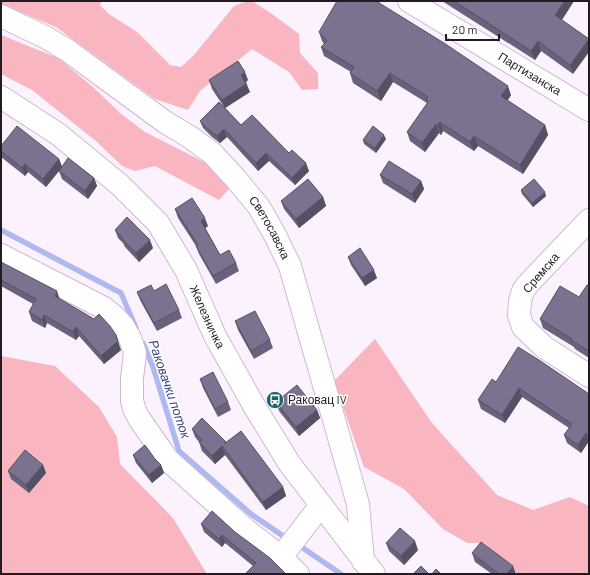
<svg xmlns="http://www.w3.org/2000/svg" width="590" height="575" font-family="Barlow,sans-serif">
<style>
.green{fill:#f9b6c1}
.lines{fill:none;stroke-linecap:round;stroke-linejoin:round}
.stream{stroke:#adb9ef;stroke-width:5.5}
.minor-casing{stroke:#cfb7d3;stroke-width:24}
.minor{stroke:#fff;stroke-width:22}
.wall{fill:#6a627c}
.shaded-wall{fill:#565065}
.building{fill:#7b7290;stroke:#565065}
.labels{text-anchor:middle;stroke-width:3;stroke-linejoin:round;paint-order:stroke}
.street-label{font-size:12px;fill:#231a24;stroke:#fff}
.poi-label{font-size:12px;fill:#231a24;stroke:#fff;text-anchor:start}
.water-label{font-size:13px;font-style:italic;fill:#3a4283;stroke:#fff}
</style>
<rect width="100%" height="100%" fill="#fcf2fd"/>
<path class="green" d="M1,1H102L100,5L109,14L137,32L170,65L181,67L194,55L234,6L248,1H252L272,14L299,34L300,53L318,73V89L302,90L289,72L252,49L200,91L188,110L155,99L56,27L1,4Z
M1,35L58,58L93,87L120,113L145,132L220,170L230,188L219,200L155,166L135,171L122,166L96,141L32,90L1,74Z
M375,339L432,423L497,495L533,510L570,497L589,506V574H518L484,543H467L443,529L404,489L364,467L334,381Z
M1,356L55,366L99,407L117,437L120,464L173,518L207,574H1Z"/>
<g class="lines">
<path class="stream" d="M1,230L121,293L136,328
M143,343L153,367L179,451L251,514L289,540
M297,544L341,574"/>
<defs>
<g id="minor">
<path id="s1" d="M409,1L589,110"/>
<path id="s2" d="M1,16L45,37L67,50L165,122L190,137L212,153L236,179L259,207L275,235L290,266L358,504L363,561"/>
<path id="s3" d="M1,97L58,134L120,185L158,223L186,270L215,336L253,404L289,463L374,574"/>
<path d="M589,220L528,284L523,291L520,301L519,315L523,327L544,347L589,376"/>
<path d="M1,255L104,308L114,316L123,326L130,338L135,353L132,378V401L135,411L140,420L168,460L246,530L281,557L298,574"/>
<path d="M281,557L321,505"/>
</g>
</defs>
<use href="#minor" class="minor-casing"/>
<use href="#minor" class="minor"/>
</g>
<path class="wall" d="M442,1H574L562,20L573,74L541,51L535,60Z
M319,32L511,95L507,101L545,125L548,135L523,174L478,146L474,151L443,131L441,135L439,133L425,152L410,141L407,132L427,104V103L393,82L381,101L353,83L350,73L351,72L324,56L321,47L324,44L322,41Z
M209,80H248L246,82L250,92L225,108L241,125L289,153L309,171L295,185L269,161L258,171L227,137L220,143L212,137L203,128L200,121L224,107L212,89Z
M386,139L376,153L364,144L363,140Z
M1,146L59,159L62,167L94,178L97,186L88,199L62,179L59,171L46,187L28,172L25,176L1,157Z
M380,175L421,181L424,189L415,203L383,183Z
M521,190L546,196L533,207L522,194Z
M323,197L326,206L299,228L284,209L281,201Z
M175,209L208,226L205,228L220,255L236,263L239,271L216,284L199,254L196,246L178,218Z
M115,230L153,248L139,262L125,247L123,243L118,238Z
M348,257L377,278L365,286L351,265Z
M1,262L60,299L121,350L104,364L79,336L76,340L47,323L45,328L32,321L29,312L33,304L1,286Z
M589,286V358L575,349L574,347L543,328L540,319L579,297Z
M154,291L179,310L182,318L157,331L140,300L137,292Z
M235,321L270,340L273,348L254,359L238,330Z
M200,379L228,402L231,410L218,417L203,388Z
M496,382L589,394V441L581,453L567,443L564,435L569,428L522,397L505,423L481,409L478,400Z
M276,402L317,410L320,418L299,436L279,411Z
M192,429L226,443L283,487L286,496L266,510L225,455L215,464L202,451L199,442L195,437Z
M133,455L155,459L161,465L164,473L152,483L136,463Z
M43,465L46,473L29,493L11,479L8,471Z
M201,524L235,532L286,574L253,566L225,543L222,547L204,532Z
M386,543L418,550L404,565L389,551Z
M472,553L516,574H492L475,562Z"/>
<path class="shaded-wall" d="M565,1H574L559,24L555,15Z
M589,39V52L573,74L570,65Z
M538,41L541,51L535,60L531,51Z
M245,72L248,80L244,83L241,75Z
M390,73L393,82L381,101L377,91Z
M246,84L250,92L225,108L222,100Z
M508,86L511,95L504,106L501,96Z
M440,122L443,131L441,135L438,125Z
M436,124L439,133L425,152L422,143Z
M545,125L548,135L523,174L520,165Z
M224,129L227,137L220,143L217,136Z
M384,135L386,139L376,153L375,148Z
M474,136L478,146L474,151L470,142Z
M266,153L269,161L258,171L256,163Z
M59,159L62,167L46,187L43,179Z
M306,163L309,171L295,185L292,178Z
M25,164L28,172L25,176L22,168Z
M94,178L97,186L88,199L85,191Z
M421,181L424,189L415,203L412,194Z
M545,192L546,196L533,207L532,203Z
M323,197L326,206L299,228L296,219Z
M205,218L208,226L204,229L201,221Z
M150,240L153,248L139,262L136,253Z
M374,270L377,278L365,286L362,278Z
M57,291L60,300L55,296Z
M44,315L47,323L45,328L42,320Z
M76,327L79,336L76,340L73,332Z
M116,335L121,350L104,364L101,356Z
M519,388L522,397L505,423L502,415Z
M317,410L320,418L299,436L296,427Z
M586,433L589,441L581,453L578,445Z
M222,446L225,455L215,464L212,456Z
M43,465L46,473L29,493L26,485Z
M161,465L164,473L152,483L149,475Z
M283,487L286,496L266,510L263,502Z
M222,535L225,543L222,547L219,539Z
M415,541L418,550L404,565L401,556Z
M513,566L516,574H507Z"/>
<path class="building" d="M337,1H376L444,43L508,86L501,96L545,125L520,165L474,136L470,142L440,122L438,125L436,124L422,143L407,132L428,102L426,100L428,97L390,73L377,91L350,73L354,67L321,47L327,41L319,32Z
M454,1H565L555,15L589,39L570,65L538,41L531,51Z
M238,61L245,72L241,75L246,84L222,100L209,80Z
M219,102L241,125L252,115L289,153L292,150L306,163L292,178L266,153L256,163L224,129L217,136L209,130L200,121Z
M17,126L59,159L43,179L25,164L22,168L1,151V146Z
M373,126L384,135L375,148L363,140Z
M68,158L94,178L85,191L59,171Z
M389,161L421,181L412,194L380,175Z
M308,179L323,197L296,219L281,201Z
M534,179L545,192L532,203L521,190Z
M192,198L205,218L201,221L220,255L229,250L236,263L213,276L196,246L198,245L175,209Z
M127,217L150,240L136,253L122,239L123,238L115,230Z
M360,248L374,270L362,278L348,257Z
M1,262L57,291L55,296L94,319L99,314L110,326L116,335L118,341L101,356L76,327L73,332L44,315L42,320L29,312L36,299L1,280Z
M166,284L179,310L154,323L137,292L151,285L154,291Z
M587,285L589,286V351L571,340L572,339L540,319L560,286L579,297Z
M255,311L270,340L251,351L235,321Z
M518,347L539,360L589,394V435L586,433L578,445L564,435L572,424L519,388L502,415L478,400L492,379L496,382Z
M213,372L228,402L215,409L200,379Z
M297,385L317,410L296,427L276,402Z
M202,418L226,442L224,444L241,431L283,487L263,502L222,446L212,456L199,442L202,440L192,429Z
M145,445L155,459L161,465L149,475L133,455Z
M25,450L43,465L26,485L8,471Z
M212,511L235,532L270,558L286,574H245L256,563L222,535L219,539L201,524Z
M400,528L415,541L401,556L386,543Z
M481,542L513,566L507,574H499L472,553Z
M421,566L429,574H413Z
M436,569L441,574H432Z"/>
<defs>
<symbol id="bus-disc" viewBox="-11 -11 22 22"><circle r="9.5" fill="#18656d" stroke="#fff"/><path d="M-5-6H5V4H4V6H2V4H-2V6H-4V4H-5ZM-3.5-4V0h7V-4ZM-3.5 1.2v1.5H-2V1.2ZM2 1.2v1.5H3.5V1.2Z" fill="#fff"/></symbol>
</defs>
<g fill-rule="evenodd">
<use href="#bus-disc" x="265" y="390" width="20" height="20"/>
</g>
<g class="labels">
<g class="street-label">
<text dy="4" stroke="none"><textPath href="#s1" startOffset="141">Партизанска</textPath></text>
<text dy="4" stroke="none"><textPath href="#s2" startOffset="347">Светосавска</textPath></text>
<text transform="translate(541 273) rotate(-49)" y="4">Сремска</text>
<text dy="4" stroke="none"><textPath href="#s3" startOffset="308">Железничка</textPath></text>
</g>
<g class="poi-label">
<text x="288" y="404">Раковац IV</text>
</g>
<g class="water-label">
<text transform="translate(170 389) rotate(71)" y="5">Раковачки поток</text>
</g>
</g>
<rect width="590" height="575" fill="none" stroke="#231a24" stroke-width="4"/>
<path d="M446 34v6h53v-6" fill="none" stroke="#231a24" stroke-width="2"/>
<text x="452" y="34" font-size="12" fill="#231a24" stroke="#ffffff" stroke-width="3" paint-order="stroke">20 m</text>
</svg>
